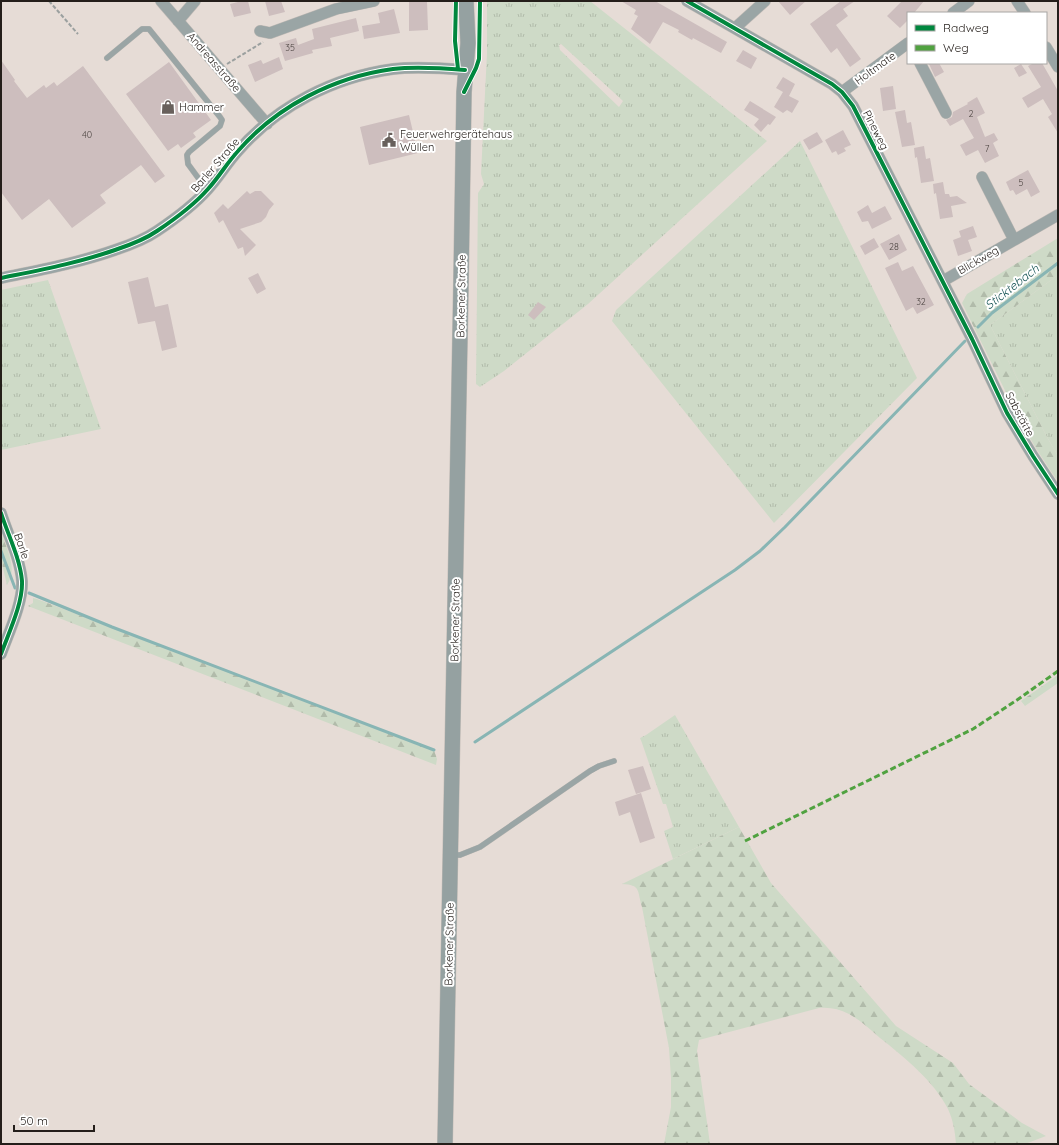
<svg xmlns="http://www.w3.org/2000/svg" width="1059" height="1145" font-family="Quicksand,sans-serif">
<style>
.grass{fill:url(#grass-tufts);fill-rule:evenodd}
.forest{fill:url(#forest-firs)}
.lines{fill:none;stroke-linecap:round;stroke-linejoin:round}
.stream{stroke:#88b5b4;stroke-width:3}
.building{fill:#cdbebe}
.service-casing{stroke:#c1bbb6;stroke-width:6}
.minor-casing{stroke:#c1bbb6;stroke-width:12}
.secondary-casing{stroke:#c1bbb6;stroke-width:16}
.path{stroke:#9ba09f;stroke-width:2;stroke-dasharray:4 2;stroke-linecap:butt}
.service{stroke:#9aa5a5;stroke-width:5.5}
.minor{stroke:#9aa5a5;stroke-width:11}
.secondary{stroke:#95a1a1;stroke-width:15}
.quiet{stroke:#50a240;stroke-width:3;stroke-dasharray:6 3;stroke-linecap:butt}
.cycleway-casing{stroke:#fff;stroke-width:6}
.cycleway{stroke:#00873e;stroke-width:4}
.labels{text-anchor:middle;stroke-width:4;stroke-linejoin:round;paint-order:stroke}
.number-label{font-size:9px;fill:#4e4643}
.street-label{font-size:11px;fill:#241e1a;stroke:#fff}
.poi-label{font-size:11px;fill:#241e1a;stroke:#fff;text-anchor:start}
.water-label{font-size:12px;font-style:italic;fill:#145253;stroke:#fff}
</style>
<defs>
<pattern id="grass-tufts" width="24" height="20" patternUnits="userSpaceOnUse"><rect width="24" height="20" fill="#cedac7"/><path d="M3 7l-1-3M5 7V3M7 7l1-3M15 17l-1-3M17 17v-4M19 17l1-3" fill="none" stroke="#b1bbaa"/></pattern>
<pattern id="forest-firs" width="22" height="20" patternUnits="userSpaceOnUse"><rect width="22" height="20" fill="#cedac7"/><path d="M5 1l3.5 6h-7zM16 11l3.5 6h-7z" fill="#b1bbaa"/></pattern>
</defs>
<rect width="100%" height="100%" fill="#e6dcd6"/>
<path class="grass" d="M487,1H590L767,141L588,304L504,371L480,387L476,384L478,193L484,184L481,174L487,53ZM561,44L623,101L619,107L560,50L559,45Z
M800,141L917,378L774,523L612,321L616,310Z
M1058,275V456L1047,437L990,325Z
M48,280L101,429L1,450V290Z
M675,715L739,827L673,859L664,831L673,827L666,804H663L642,743L640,738L646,735Z"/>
<path class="forest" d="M1058,238V275L990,325L1047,437L1058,456V482L1037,450L1020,421L962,303L967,294Z
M1,533C7,549 18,569 7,585L1,560Z
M33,598L37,599L434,750L437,759L436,765L28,606L33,603Z
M1058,675V683L1025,706L1021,701Z
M739,827L771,883L896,1026L953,1063L969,1084L1022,1123L1046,1136L1025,1144H956C955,1131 953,1120 948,1109C934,1081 904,1057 880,1038C870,1029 860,1020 849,1014C839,1009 830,1007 819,1008L699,1040L697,1051L710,1144H664L671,1107V1078L669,1048L642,907C637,890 641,885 622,884Z"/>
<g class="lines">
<path class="stream" d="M978,327L992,313L1058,263
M1,551L15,588
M29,593L112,627L434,750
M475,742L735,570L760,551L785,527L965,341"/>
</g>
<path class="building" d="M242,1H248L251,13L234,17L230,4Z
M265,1H281L285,12L269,16Z
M409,1H427L428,30L409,31Z
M621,1H655L727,42L721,53L693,38L692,40L678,32L679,30L663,22L650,44L631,29L638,16L634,14L636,10Z
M778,1H806L790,15Z
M841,1H855L843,9L848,16L836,25L861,59L850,67L837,48L831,53L810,24Z
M902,1H924L914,13H908V20L900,28L887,16Z
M394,9L400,33L364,39L362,26L380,23L378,13Z
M356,18L359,31L330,38L332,46L312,50L313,53L285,61L279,43L296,38L298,45L314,39L312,29Z
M743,50L757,58L751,69L736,61Z
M279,57L283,69L255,82L248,65L261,60L263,64Z
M1,60L15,80L14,81L27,98L44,85L46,88L54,82L57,86L83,66L165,176L155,183L141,165L100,195L106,203L72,228L49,199L22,220L1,192Z
M169,62L211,120L193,133L196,137L181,148L178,144L168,151L126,94Z
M931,63H939L944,72L935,77L929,64Z
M1034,63H1042L1058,91V133L1048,117L1052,114L1043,99L1028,108L1022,98L1041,87L1028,66Z
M1021,64L1027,73L1019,77L1014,68Z
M783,77L795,84L789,96L799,101L792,113L787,110L783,113L774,107L783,92L776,88Z
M893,86L896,109L883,111L880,88Z
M977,97L985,113L977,117L985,137L994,133L998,140L993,143L999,156L985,163L978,150L966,156L960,145L974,138L963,119L950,126L946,120L952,117L953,112L968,104L967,103Z
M750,101L776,117L770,125L768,124L761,132L754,125L759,119L744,110Z
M905,110L907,123L911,122L915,145L902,147L895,112Z
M409,115L418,153L369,165L360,127Z
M843,130L851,145L844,148L846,151L838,155L836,151L832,153L825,140Z
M817,132L823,142L809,150L803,140Z
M924,146L926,159L930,158L934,181L921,183L917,157L915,158L914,148Z
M1028,170L1040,192L1031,197L1027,189L1016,195L1013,190L1010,191L1006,182Z
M943,182L945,194H949L950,197L957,196L967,203L951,206L953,217L940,219L936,193L934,194L933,184Z
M247,191L250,194L255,191H261L274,204L269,210L266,217L261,222L240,229L256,245L245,256L243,247L238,249L223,220L219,223L214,213L223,204L228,209Z
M868,205L872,213L885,206L892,219L872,229L868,221L862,222L857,212Z
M973,226L977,237L968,240L972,251L958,256L953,240L961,237L959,231Z
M899,234L907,250L889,260L880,244Z
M874,238L879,247L865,255L860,246Z
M898,262L902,271L913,266L934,305L917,314L913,307L906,311L885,268Z
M258,273L266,289L257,294L248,278Z
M148,277L155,307L168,304L177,347L162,351L155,321L138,324L128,282Z
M538,302L546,307L534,320L528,315Z
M643,766L651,789L636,794L628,770Z
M641,793L655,838L640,843L630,812L619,816L615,802Z"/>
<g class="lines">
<defs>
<path id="service" d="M107,58L142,29H149L220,117L222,120L220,126L189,152L187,155L188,164L207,190
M451,855H460L480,847L590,771L599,766L614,761"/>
<path id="minor" d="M161,1L267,124
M687,1L832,84L842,92L853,106L972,339L1007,413L1033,456L1058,494
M1017,1L1025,13
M953,13L969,1
M178,21L195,1
M735,28L765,1
M260,31L270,33L336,9L374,1
M1046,47L1058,67
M920,63L946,113
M842,92L908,43
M982,177L1014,240
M1,278C40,270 78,263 115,250C130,245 144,240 157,231C175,219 193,206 208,189C219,177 227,163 238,151C277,106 334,77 393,69C416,66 442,68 465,70
M943,281L1058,215
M1,513C8,535 20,558 22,581C23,603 9,632 1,654"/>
<path id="secondary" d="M445,1144L461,281L464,92L468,43L466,1"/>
</defs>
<use href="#service" class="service-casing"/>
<use href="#minor" class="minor-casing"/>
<use href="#secondary" class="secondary-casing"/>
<path class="path" d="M49,1L78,34
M227,64L263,42"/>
<use href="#service" class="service"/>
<use href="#minor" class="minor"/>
<use href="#secondary" class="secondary"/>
<path class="quiet" d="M745,841L973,729L1017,700L1058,671"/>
<defs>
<path id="cycleway" d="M456,1L455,41L458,69
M687,1L832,84L842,92L853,106L972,339L1007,413L1033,456L1058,494
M464,92L476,68L479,59L480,1
M1,278C40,270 78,263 115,250C130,245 144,240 157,231C175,219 193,206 208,189C219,177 227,163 238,151C277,106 334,77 393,69C416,66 442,68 465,70
M1,513C8,535 20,558 22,581C23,603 9,632 1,654"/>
</defs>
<use href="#cycleway" class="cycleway-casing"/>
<use href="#cycleway" class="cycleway"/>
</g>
<defs>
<symbol id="shop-bare" viewBox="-9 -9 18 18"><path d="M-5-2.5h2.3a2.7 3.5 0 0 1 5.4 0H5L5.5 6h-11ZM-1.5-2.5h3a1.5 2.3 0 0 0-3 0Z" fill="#68605c" stroke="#fff" stroke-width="2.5" paint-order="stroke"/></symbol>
<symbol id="civic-bare" viewBox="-9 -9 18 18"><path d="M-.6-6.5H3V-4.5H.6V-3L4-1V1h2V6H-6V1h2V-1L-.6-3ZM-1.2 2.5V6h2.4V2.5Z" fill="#68605c" stroke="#fff" stroke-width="2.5" paint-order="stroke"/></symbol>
</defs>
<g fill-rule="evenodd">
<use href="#shop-bare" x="158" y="97" width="20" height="20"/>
<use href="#civic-bare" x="379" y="130" width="20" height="20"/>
</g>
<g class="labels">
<g class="number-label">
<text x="290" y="51">35</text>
<text x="971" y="117">2</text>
<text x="87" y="138">40</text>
<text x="987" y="152">7</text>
<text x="1021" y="186">5</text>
<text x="894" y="250">28</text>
<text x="921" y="305">32</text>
</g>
<g class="street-label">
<text transform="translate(214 62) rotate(49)" y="4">Andreasstraße</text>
<text transform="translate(875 68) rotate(-36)" y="4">Holtmate</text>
<text transform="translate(876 130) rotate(63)" y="4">Pineweg</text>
<text transform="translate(215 165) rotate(-49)" y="4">Barler Straße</text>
<text transform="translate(978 260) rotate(-30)" y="4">Blickweg</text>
<text transform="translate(461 296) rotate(-89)" y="4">Borkener Straße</text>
<text transform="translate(1020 414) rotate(62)" y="4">Sabstätte</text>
<text transform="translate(22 546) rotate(71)" y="4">Barle</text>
<text transform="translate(455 620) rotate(-89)" y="4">Borkener Straße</text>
<text transform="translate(449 944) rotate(-89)" y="4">Borkener Straße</text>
</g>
<g class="poi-label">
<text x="179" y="111">Hammer</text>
<text x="400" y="138">Feuerwehrgerätehaus<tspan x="400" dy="13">Wüllen</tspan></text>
</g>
<g class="water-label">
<text transform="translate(1012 287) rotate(-38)" y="4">Sticktebach</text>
</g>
</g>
<rect width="1059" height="1145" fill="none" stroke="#241e1a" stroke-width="4"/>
<rect x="907" y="12" width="140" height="52" fill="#ffffff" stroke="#a7a5a3"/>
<rect x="915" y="25" width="20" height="6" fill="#00873e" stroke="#a7a5a3"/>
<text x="943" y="32" font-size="12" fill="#241e1a">Radweg</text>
<rect x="915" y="45" width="20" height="6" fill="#50a240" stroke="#a7a5a3"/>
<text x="943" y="52" font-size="12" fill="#241e1a">Weg</text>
<path d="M14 1125v6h80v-6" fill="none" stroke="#241e1a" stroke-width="2"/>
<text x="20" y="1125" font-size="12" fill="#241e1a" stroke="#ffffff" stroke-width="3" paint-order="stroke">50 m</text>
</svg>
